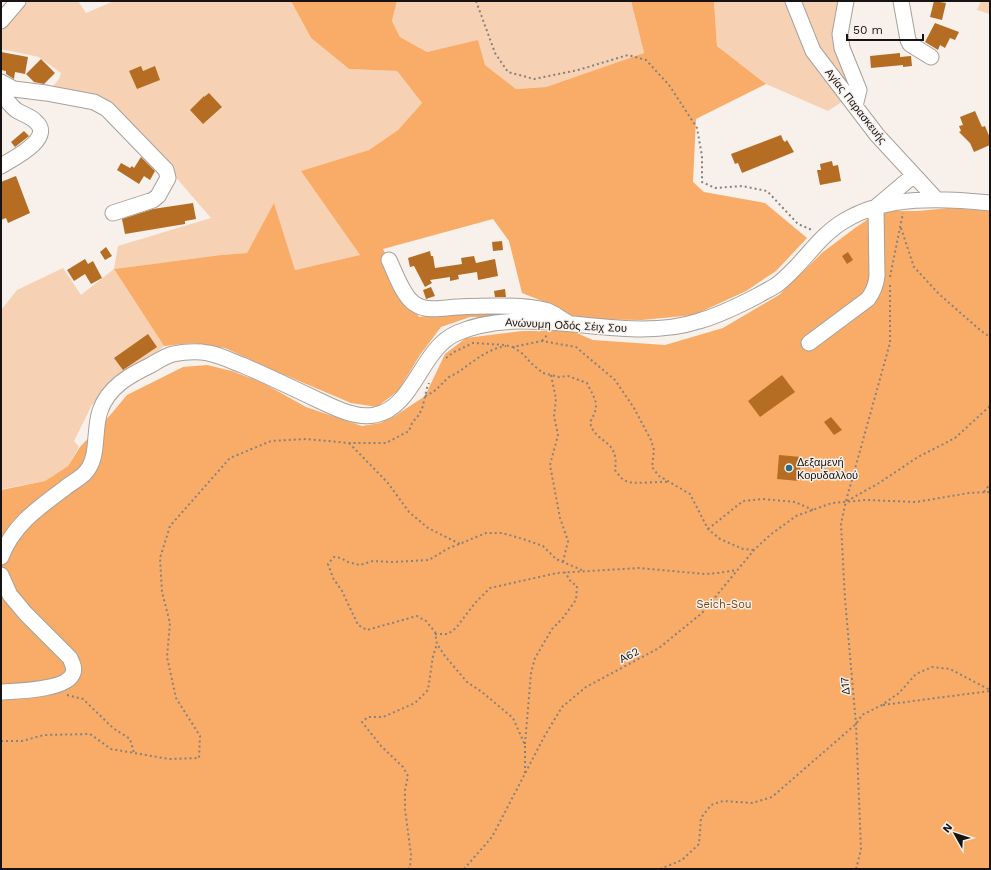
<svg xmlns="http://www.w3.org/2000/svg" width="991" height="870" font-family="'Work Sans',sans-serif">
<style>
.green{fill:#f6d1b3}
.forest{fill:#f9ac67}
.building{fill:#b46d22}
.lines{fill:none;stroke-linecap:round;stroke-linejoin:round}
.minor-casing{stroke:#a7a19c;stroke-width:17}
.path{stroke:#86817e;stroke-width:2;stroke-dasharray:2 3;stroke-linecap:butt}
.minor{stroke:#fff;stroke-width:15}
.poi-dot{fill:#2b6c80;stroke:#f7f0eb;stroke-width:1.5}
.labels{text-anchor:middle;stroke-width:3;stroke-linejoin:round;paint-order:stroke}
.street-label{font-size:11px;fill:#161312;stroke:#f7f0eb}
.poi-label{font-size:11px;fill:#161312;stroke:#f7f0eb;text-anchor:start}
.park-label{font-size:11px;fill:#774611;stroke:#f7f0eb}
</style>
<rect width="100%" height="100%" fill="#f7f0eb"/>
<path class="green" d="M26,1H78L86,13L114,1H291L311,38L349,69L397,71L422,103L398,130L369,150L302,171L360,255L295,270L274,204L247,253L221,255L114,269L164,346L92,405L74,441L79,447L68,466L45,481L2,489L1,471V310L17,290L63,268L81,295L114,269L118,246L211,218L173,174L104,101L48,92L59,79L61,73L39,57L1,49V33L10,17Z
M397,1H631L644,53L546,87L516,89L485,65L478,41L427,52L400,37L392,21Z
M714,1H851L845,24L851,47L866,86L828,111L766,84L717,46Z
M981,1H990V14L977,10Z"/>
<path class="forest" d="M291,1H397L392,21L400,37L427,52L478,40L485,65L516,89L546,87L644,53L631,1H714L717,46L766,84L696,119L693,182L704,192L765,203L807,238L776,271L746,291L694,315L642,320L574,319L550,304L522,293L509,241L493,219L383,249L419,317L467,309L553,317H470L441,327L420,355L398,391L377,407L351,403L266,367L225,348L193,343L164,346L114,269L221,255L247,253L274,203L295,270L360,255L301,171L369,150L398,130L422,103L397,71L349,69L311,38Z
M949,208L990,211V869H1V490L45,481L68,466L80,447L112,413L127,395L183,367L207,365L232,371L263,383L306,407L362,426L380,423L395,416L425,396L445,354L466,338L522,331H572L593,340L665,345L723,328L779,295L823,252L855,228L880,211H918Z"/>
<path class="building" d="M934,1L946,3L942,20L930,17Z
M935,23L959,32L955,40L950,38L945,48L940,45L938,50L925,42Z
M1,52L28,57L25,74L15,72L14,79L6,74V71L1,70Z
M900,53V57L911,56L912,66L903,67V65L871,68L870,56Z
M41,59L55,73L44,84L34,82L26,74Z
M141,66L143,71L155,66L160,80L137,89L129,71Z
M209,93L222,107L203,124L190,110L204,96V97Z
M975,111L982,127L985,126L990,138V145L974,152L970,143L959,132L961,131L959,126L963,125L960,117Z
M24,131L29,136L15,147L11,142Z
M781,135L783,140L785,142L787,140L794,152L742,173L738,163L735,164L731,154Z
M141,157L155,171L150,180L144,176L139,184L117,170L121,163L130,168L132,166L134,168Z
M832,161L833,166L838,165L841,181L820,185L817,170H821L820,164Z
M16,176L30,213L8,223L6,218L1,220V182Z
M193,203L196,219L185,221V224L125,234L122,219L153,209Z
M502,241L503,250L493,251L492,242Z
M106,247L112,256L105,260L100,252Z
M430,251L431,256H433L435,268L462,264L461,258L474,256L476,263L495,259L498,276L478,280L477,272L458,275L459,279L450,281V277L430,280L432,283L425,287L414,266L410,267L408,258Z
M848,252L853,260L847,264L842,256Z
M85,259L88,264L93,261L102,278L91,284L85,274L74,281L67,270Z
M431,287L435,296L426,299L423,290Z
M505,289L506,297H495L494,291Z
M148,334L157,347L123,370L114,358Z
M782,375L795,392L760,417L748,401Z
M831,417L842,430L834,435L824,422Z
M779,455L801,457L799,481L777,479Z"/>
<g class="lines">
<defs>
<path id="minor" d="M793,1L813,51L877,135L937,200
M846,1L840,34L842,48L859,90L855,106
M901,1L908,40L910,44L931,57
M1,21L18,1
M1,82L14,89L46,93L94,102L107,109L166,170L168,178L158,196L153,200L113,213
M1,94C6,99 11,106 16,110C22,114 30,116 35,121C56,138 12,159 1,166
M389,260C395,272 403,297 415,304C427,312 443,308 457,307C481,306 526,304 548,311C555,314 561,319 567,322
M809,343L868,299C874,291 876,285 877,276L876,207L914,175
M1,557C13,525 38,508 65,488C71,483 79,479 84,474C100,459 93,431 100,411C108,387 130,375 151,365C158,361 165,356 173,354C183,352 198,351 208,353C220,355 231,361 242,365C268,376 293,388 318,400C335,408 356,419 375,415C414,408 421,348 457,333C531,301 623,346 699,321C720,315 740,305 759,295C764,292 770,289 775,286C783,281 790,273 797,266C812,250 825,232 844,221C886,195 943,198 990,203
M1,575L10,595L26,614L70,658C72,663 75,668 73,673C68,690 17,691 1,692"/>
</defs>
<use href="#minor" class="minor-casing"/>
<path class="path" d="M476,1L495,53L508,72L534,79L578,70L628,55L646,60L669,85L697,128L702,156V182L715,188L742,186L767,191L798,224L812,230
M901,228L914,267L939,294L980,330L990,337
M890,277L903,213
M542,341L548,334
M513,347L523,354L532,364L543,373L559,377L568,376L587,383C595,400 601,404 590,422C594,444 620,438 615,470C618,474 621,479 626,481C634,485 657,481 668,482
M446,358L454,352L473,343L505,345L513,347L542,341L576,347L615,380L634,408L651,440L654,450L652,467L659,476L690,494L708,529L720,539L743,549L754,550
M551,375L556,399L554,416L558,435L550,465L560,518L568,541L563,562
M425,396C437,391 440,385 449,377C453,375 457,373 460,371C475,360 488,349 506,346
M349,443L388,483L409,512L428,528L460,544
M984,492L990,484
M847,501L879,483L918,457L955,438L990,406
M708,529L743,501L763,499L795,502L813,510
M435,634H448L456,628L475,603L490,588L557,573L639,568L705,574L718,573L737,570
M67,695L83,699L113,728L130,739L134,753
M883,705L990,691
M1,741H22L44,735L90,734L111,749L169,759L199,758L200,736L176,698L167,657L170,623L162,592L160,558L170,526L230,458L271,441L306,439L349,443H386L409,431L412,423L418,416L422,409L427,388L429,383
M525,744L531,673L535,658L552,629L562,619L576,600L577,586L571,582L565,572
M525,773V745L513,718L482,692L467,682L445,656L437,644L435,632L426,621L417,616L367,630L358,625L342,591L333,578L328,564L334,557L341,558L348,562L360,565L373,561L393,562L429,560L447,549L486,533H502L523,539L543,546L556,559L584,571
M408,869L410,868L411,855L405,809V790L408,776L403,767L381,746L362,722L368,717H383L415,703L428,690L433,656L437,644
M464,869L492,837L544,737L562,707L586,687L659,648L702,613L754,550L770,535L796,516L832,503L866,500L916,502L969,493L990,492
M660,869L682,860L699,844L701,818L711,805L723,801L752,803L772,797L856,724L862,715L882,705L899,693L916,674L932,667L950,669L990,690
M856,869L861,850L856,724L845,599L841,524L846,501L890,343V282"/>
<use href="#minor" class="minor"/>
</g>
<circle class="poi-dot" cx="789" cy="468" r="4"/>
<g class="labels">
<g class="street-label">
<text transform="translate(856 106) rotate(52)" y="4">Αγίας Παρασκευής</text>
<text transform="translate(566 325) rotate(3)" y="4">Ανώνυμη Οδός Σέιχ Σου</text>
<text transform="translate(629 655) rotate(-28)" y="4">Α62</text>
<text transform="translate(845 686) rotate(-95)" y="4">Δ17</text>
</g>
<g class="poi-label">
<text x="797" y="466">Δεξαμενή<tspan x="797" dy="13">Κορυδαλλού</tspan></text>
</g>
<g class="park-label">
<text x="724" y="608">Seich-Sou</text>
</g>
</g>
<rect width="991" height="870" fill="none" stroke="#161312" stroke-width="4"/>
<g transform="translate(955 834) rotate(309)" stroke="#f7f0eb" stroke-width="3" paint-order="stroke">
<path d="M0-3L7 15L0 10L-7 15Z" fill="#161312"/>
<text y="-6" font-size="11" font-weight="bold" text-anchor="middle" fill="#161312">N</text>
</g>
<path d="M847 34v6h76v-6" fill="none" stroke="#161312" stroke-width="2"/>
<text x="853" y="34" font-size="12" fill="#161312" stroke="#f7f0eb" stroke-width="3" paint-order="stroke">50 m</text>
</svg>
